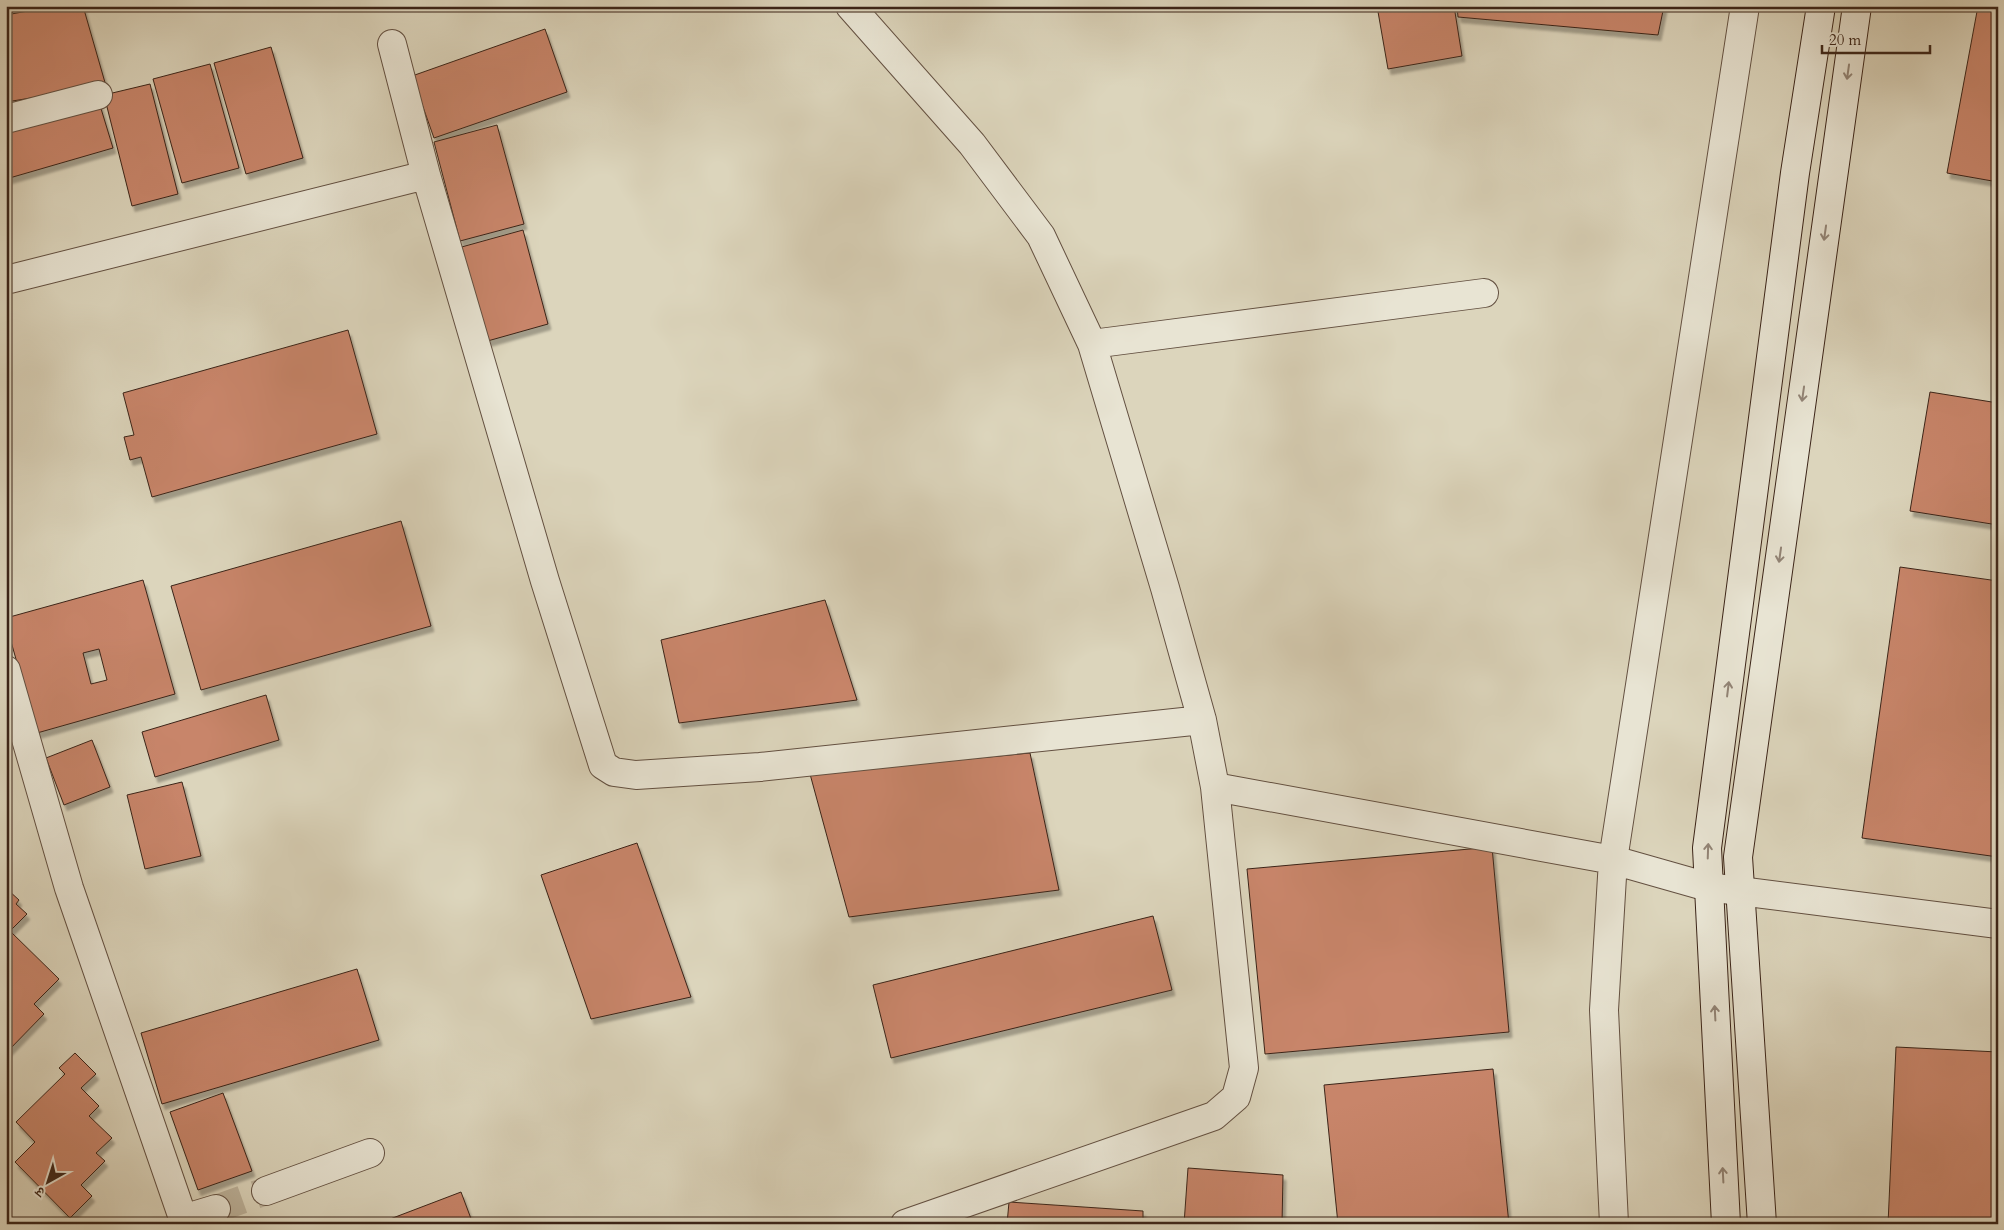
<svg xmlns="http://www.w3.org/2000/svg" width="2004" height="1230" font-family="Cardo,'Noto Serif Devanagari',serif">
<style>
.building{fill:#c8856a;stroke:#3b2418;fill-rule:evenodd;filter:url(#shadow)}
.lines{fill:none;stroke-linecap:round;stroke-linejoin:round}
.street-tunnel{stroke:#bcb29b;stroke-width:28;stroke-dasharray:28 14;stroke-linecap:butt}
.street-casing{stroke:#635041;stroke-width:30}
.secondary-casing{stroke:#3b2418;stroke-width:30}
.street{stroke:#e8e4d3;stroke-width:28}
.secondary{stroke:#e8e4d3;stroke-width:28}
.oneway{stroke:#928476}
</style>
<defs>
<filter id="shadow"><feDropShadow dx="3" dy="5.5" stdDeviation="1" flood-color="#0004"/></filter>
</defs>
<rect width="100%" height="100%" fill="#dcd5bc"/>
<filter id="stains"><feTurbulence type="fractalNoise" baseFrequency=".004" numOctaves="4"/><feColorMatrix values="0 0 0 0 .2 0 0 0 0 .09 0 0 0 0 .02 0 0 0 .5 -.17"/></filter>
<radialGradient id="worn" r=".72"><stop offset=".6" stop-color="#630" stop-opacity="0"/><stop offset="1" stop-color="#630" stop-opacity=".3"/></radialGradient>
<path class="building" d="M6,6H23L6,9Z
M55,6H83L106,86L6,102V15Z
M1377,6H1454L1462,56L1388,69Z
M1457,6H1664L1658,35L1458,17Z
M1978,6H1998V182L1947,173Z
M545,29L567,92L434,138L412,76Z
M271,47L303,158L246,174L214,63Z
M210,64L239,168L182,183L153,79Z
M150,84L178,194L132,206L104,95Z
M99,102L113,148L6,179V129Z
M497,125L524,224L460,241L434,142Z
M523,230L548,324L484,342L458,248Z
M348,330L377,434L152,497L141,457L130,460L124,437L134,435L123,393Z
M1930,392L1998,403V525L1910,511Z
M401,521L431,626L201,690L171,586Z
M1900,567L1998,581V857L1862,838Z
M143,580L175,694L37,733L6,624V618ZM99,649L107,680L91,684L83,653Z
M825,600L857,700L679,723L661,640Z
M266,695L279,740L155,777L142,732Z
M92,740L110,787L64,805L46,758Z
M1030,753L1059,890L849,917L810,774Z
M182,782L201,856L145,869L127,795Z
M637,843L691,997L591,1019L541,875Z
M1492,847L1509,1032L1265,1054L1247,869Z
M8,890L19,900L16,904L27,914L10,931L59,979L34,1004L44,1014L6,1053V892Z
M1153,916L1172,990L891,1058L873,985Z
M357,969L379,1040L162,1104L141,1033Z
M1896,1047L1998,1052V1224H1888Z
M75,1053L96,1074L81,1088L99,1106L89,1116L112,1138L96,1153L105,1161L81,1185L92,1196L70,1218L15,1162L35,1142L16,1122L65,1074L59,1068Z
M1493,1069L1509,1224H1338L1324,1085Z
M223,1093L252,1171L198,1190L170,1112Z
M1188,1168L1283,1175L1282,1224H1184Z
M461,1192L473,1224H377Z
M1009,1202L1143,1211V1224H1007Z"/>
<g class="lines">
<path class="street-tunnel" d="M216,1209L266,1191"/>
<defs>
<path id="street" d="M850,6L972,144L1041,236L1092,344L1165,588L1202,720L1215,787L1613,860L1708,887L1998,924
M392,44L426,175
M6,119L98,95
M10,279L426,175L545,581L603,765L614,772L636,775L760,767L1202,720
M1092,344L1484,293
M6,670L69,888L185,1224
M266,1191L370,1153
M183,1219L216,1209
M905,1224L1214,1116L1236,1097L1244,1068L1215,787
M1614,1224L1604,1010L1613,860L1745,6"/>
<path id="secondary" d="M1726,1224L1707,848L1795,173L1821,6
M1762,1224L1738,857L1857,6"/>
</defs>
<use href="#street" class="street-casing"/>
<use href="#secondary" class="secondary-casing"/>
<use href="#street" class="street"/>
<use href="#secondary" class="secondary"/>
</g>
<defs><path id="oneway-shaft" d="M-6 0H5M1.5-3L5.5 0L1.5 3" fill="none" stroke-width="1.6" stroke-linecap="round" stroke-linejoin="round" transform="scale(1.25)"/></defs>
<g class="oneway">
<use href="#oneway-shaft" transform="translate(1848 72) rotate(98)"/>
<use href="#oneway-shaft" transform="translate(1825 233) rotate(98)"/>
<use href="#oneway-shaft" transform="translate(1803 394) rotate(98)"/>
<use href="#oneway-shaft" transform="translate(1780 555) rotate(98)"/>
<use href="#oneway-shaft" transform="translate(1728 689) rotate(-83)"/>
<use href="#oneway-shaft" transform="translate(1708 851) rotate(-88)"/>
<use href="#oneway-shaft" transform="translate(1715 1013) rotate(-93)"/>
<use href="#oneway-shaft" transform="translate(1723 1175) rotate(-93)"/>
</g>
<rect width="2004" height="1230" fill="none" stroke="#dcd5bc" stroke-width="25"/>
<rect x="8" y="8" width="1989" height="1215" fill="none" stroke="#3b2418" stroke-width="2.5"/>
<rect x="12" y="12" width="1979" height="1205" fill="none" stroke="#3b2418"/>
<g transform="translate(48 1182) rotate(219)" stroke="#e8e4d3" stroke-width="4" paint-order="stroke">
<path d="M0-4L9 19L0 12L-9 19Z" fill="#3b2418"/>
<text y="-8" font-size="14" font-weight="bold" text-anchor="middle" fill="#3b2418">उ</text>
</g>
<path d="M1822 45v8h108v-8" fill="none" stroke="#3b2418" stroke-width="2.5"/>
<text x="1829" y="45" font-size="15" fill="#3b2418" stroke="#e8e4d3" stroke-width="4" paint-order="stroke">20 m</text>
<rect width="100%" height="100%" filter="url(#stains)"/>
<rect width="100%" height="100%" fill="url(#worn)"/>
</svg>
